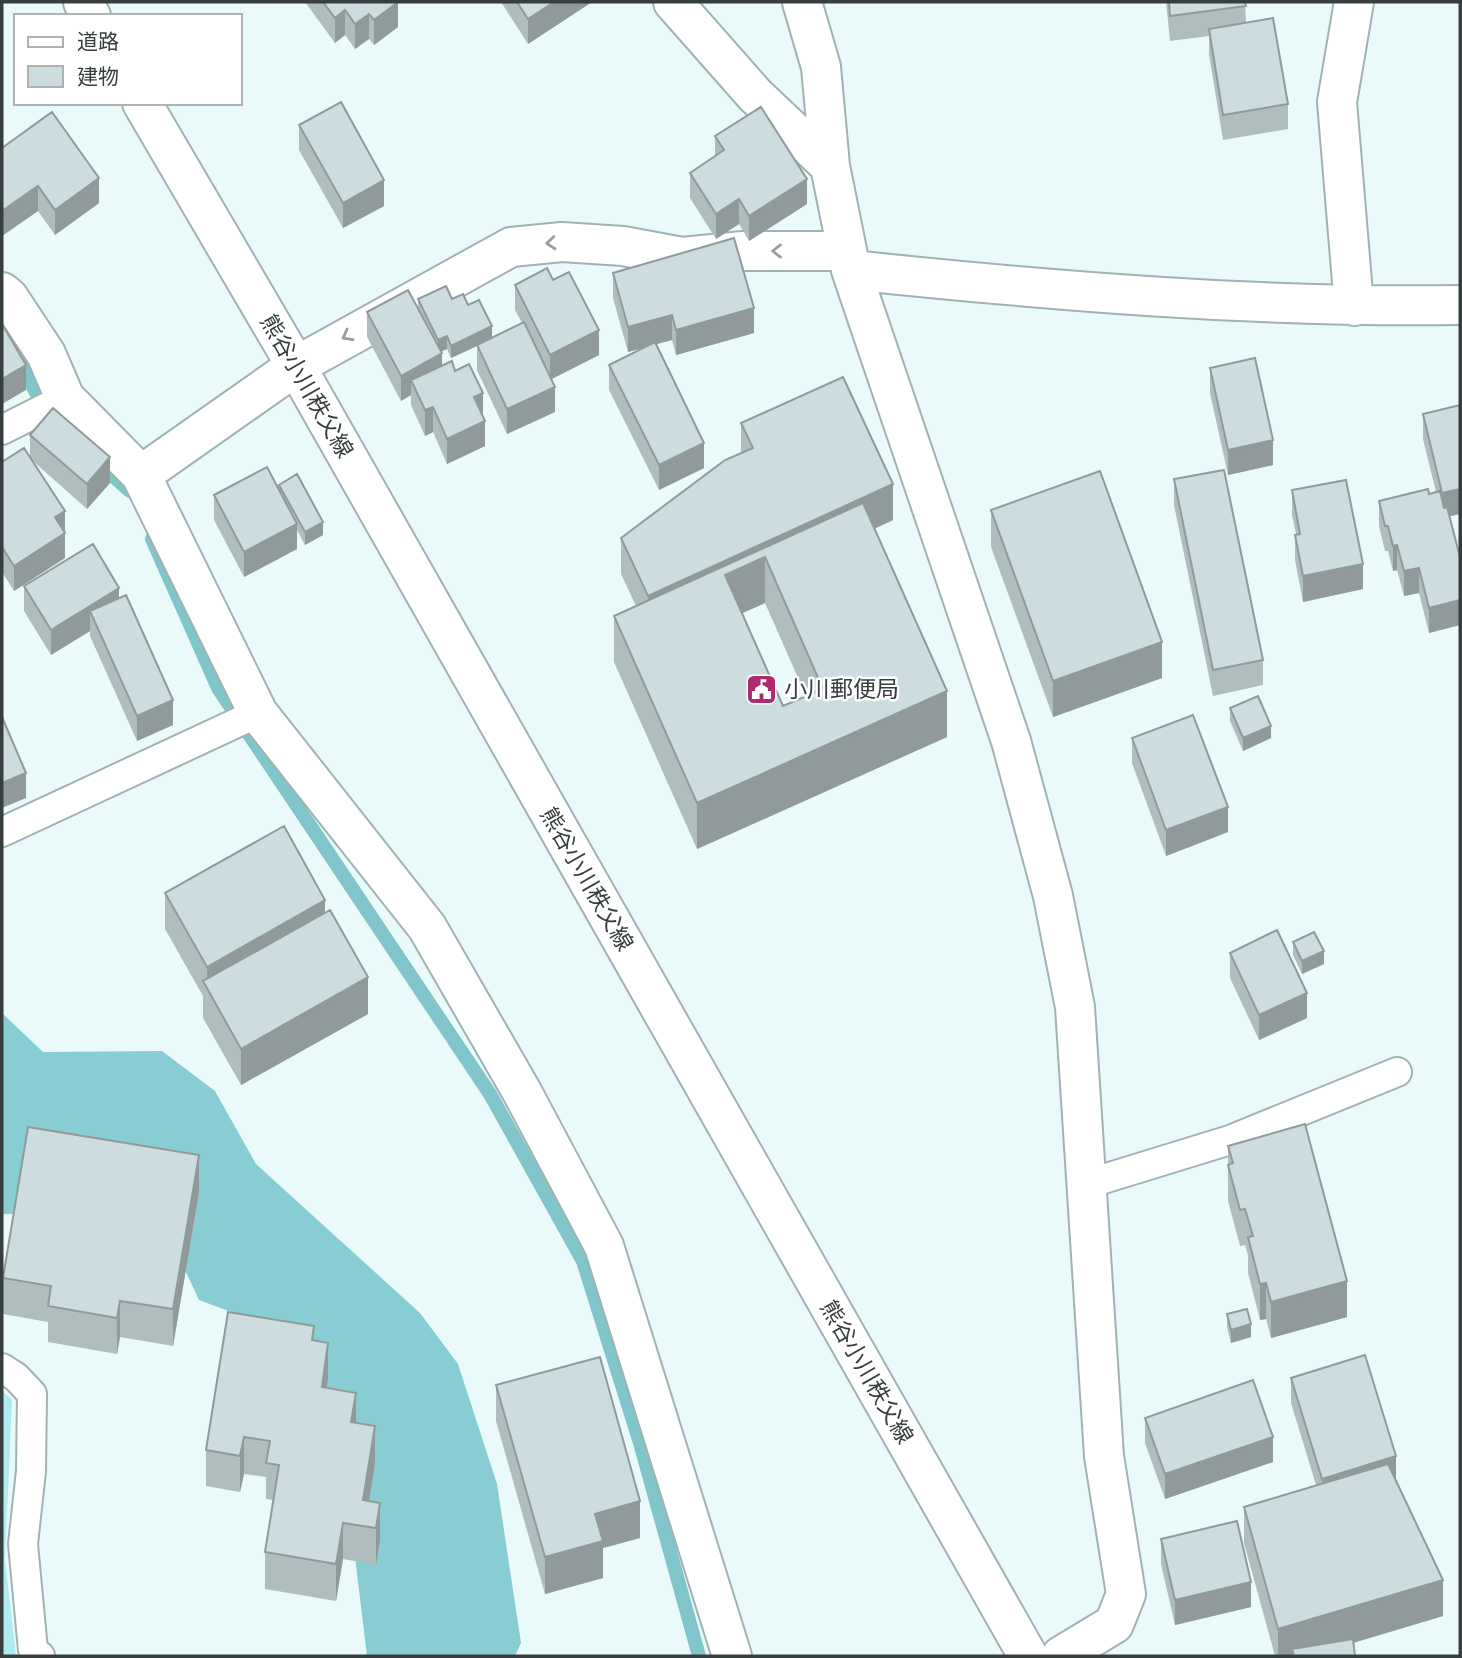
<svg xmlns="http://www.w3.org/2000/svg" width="1462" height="1658" font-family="'Libre Baskerville','Noto Sans JP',serif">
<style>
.green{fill:#afecf1}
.forest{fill:#87cdd3}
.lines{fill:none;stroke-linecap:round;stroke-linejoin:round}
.stream{stroke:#7fc5ca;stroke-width:14}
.service-casing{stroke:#a2b1b2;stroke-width:32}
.minor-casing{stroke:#a2b1b2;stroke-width:42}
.primary-casing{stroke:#a2b1b2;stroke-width:42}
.service{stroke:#fff;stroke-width:28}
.minor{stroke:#fff;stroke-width:38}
.primary{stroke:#fff;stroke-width:38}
.wall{fill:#b0bdbf;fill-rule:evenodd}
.shaded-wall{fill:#909a9b}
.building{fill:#cddcde;stroke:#909a9b;stroke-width:2;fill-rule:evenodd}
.oneway{stroke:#9b9e9e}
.labels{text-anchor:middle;stroke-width:5;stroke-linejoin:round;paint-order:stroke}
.street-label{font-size:23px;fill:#373e3e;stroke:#fff}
.poi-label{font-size:23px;fill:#373e3e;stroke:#fff;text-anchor:start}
</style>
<rect width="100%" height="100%" fill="#eafafb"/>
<path class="green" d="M2,1391L12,1400L5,1559L16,1656H2Z"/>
<path class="forest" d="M2,1013L43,1052L162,1051L215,1091L256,1164L420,1313L458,1364L497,1484L521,1643L515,1656H367L348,1500L298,1337L199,1300L178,1255L89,1213L2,1214Z"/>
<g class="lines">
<path class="stream" d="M2,335L16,355L47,413
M96,461L130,491
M152,539L218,688L490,1094L583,1261L640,1443L699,1656"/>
<defs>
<path id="service" d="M2,430L65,398
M2,832L258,713
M1087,1184L1230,1140L1397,1072
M2,1368L16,1377L32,1394L31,1471L23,1544L33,1650L40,1656"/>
<path id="minor" d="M673,2L755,95L830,166
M802,2L821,67L830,166L851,270
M1354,2L1337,102L1354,306
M2,292L9,298L46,354L65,398L141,475L258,713L427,927L522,1092L604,1246L732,1656
M141,475L296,366L511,247L562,242L623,246L682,257L743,251H846
M1061,1656L1114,1624L1126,1594L1104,1456L1075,1007L1053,896L1011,741L851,270C1053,291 1257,308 1460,305"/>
<path id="primary" d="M83,2L91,16
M142,103L296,366L1028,1656"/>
</defs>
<use href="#service" class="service-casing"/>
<use href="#minor" class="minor-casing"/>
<use href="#primary" class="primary-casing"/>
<use href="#service" class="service"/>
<use href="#minor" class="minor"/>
<use href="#primary" class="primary"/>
</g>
<path class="wall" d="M305,2H398V27L374,45L369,39L355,49L345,35L335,43Z
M501,2H592L528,44Z
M1166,2H1245L1246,23L1288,104V129L1223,140L1209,54V36L1170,41Z
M299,125L384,206L343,228L299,150Z
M715,136L807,204L749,241L739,224L716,239L690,198V173L715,157Z
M2,148L99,203L55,235L38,211L2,236Z
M613,273L754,333L676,355L672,340L656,344L704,468L659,490L609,390V365L646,347L628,352L613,298Z
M553,280L599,355L551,379L555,412L507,434L477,370V346L451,358L447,349L441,351L442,366L455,371L483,415L485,446L447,464L433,432L425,436L411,405V395L401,401L367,337V312L418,310V299H452L468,305L492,338L522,323L515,310V285Z
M1210,368L1273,465L1228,475L1210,393Z
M1460,405V514L1450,516L1460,557V625L1429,633L1419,593L1404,596L1397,570L1393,571L1388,551H1385L1379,526V501L1429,494L1436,492L1423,439V414Z
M741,423L893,520L874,529L947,737L697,849L614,662V616L636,606L621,574V538L741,453ZM765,603L806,696L783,706L742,613Z
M30,435L110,483L87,509L34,462L65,558L14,591L2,572V462L30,458Z
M1174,479L1263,660V685L1213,696L1174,505Z
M279,485L323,535L305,545L297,530V549L244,577L214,520V495L279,491Z
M1292,490L1363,589L1303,602L1295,560V535L1296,534L1292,515Z
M991,510L1162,678L1053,717L991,547Z
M24,586L119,597L173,725L137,741L90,636V631L51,655L24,611Z
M1230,708L1271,738L1243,751L1230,721Z
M1132,738L1228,832L1166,856L1132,763Z
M165,893L325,913L368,1014L241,1085L203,1018V996L165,929Z
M1293,942L1324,964L1302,974L1293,955Z
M1230,953L1307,1018L1259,1040L1230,978Z
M1228,1146L1347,1317L1271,1338L1266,1319L1260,1320L1248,1273V1255L1245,1245L1240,1246L1228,1201Z
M199,1192L173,1346L120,1337L117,1354L48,1342V1322L3,1314V1278Z
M1227,1314L1251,1337L1231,1343L1227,1327Z
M314,1341L328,1379L327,1388L356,1423L375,1463L369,1501L380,1540L376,1565L343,1559L336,1601L265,1589V1552L273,1500L266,1499V1477L244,1474L240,1492L206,1486V1450Z
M1291,1378L1396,1481L1443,1616L1353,1643L1355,1656H1275L1244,1543V1507L1316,1485L1291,1403Z
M496,1385L640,1538L603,1548V1578L545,1594L496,1421Z
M1145,1418L1273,1462L1165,1499L1145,1443Z
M1161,1539L1251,1607L1175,1625L1161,1564Z"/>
<path class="shaded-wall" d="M398,2V27L374,45V20Z
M554,2H592L528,44V19Z
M345,10V35L335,43V18Z
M369,14V39L355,49V24Z
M99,178V203L55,235V210Z
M807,179V204L749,241V216Z
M384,180V206L343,228V203Z
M38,186V211L2,236V211Z
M739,199V224L716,239V214Z
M754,308V333L676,355V330Z
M672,315V340L628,352V327Z
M492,326V339L451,358V346Z
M599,330V355L550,380V355Z
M447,336V349L438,353V340Z
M442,353V379L411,380V395L401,401V376Z
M26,365V390L2,404V379Z
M555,387V412L507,434V409Z
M483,393V418L474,397Z
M433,407V432L425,436V410Z
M485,421V446L447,464V439Z
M1273,440V465L1228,475V450Z
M704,443V468L659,490V465Z
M110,457V483L87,509V484Z
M893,484V520L773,575L765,557V603L725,621L648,632V596Z
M1460,489V514L1442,518V493Z
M65,511V558L14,591V566L55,517Z
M323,522V535L305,545V532Z
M297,524V549L244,577V552Z
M1397,545V570L1393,571V546Z
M1363,564V589L1303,602V576Z
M1419,568V593L1404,596V571Z
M119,588V613L90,611V631L51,655V630Z
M1460,600V625L1429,633V608Z
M1162,642V678L1053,717V681Z
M947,691V737L697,849V803Z
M173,700V725L137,741V716Z
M1271,726V738L1243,751V738Z
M26,773V798L2,808V783Z
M1228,807V832L1166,856V830Z
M325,900V936L207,988V967Z
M1324,951V964L1302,974V961Z
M368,977V1014L241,1085V1049Z
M1307,993V1018L1259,1040V1015Z
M199,1155V1192L173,1346V1309Z
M1347,1281V1317L1271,1338V1302Z
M1266,1283V1319L1260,1320V1284Z
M120,1301V1337L117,1354V1318Z
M1251,1324V1337L1231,1343V1330Z
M328,1343V1379L322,1423V1387Z
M356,1393V1429L351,1422Z
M375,1426V1463L365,1526L363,1500Z
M244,1437V1474L240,1492V1456Z
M1273,1437V1462L1165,1499V1474Z
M1396,1456V1481L1322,1504V1479Z
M640,1501V1538L603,1548V1578L545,1594V1557L595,1514Z
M380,1503V1540L376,1565V1528Z
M343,1523V1559L336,1601V1564Z
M1443,1580V1616L1309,1656L1292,1649V1656H1278V1629Z
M1251,1582V1607L1175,1625V1600Z"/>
<path class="building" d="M323,2H398L374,20L369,14L355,24L345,10L335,18Z
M517,2H554L528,19Z
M1169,2H1245L1246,6L1170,16Z
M1273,18L1288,104L1223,115L1209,29Z
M341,102L384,180L343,203L299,125Z
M761,107L807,179L749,216L739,199L716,214L690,173L724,150L715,136Z
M52,112L99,178L55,210L38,186L2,211V148Z
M734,238L754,308L676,330L672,315L628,327L613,273Z
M547,268L553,280L569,272L599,330L550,355L515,285Z
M446,286L452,299L463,294L468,305L479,300L492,326L451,346L447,336L438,340L418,299Z
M408,290L442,353L401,376L367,312Z
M524,322L555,387L507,409L477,345Z
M2,324L26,365L2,379Z
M655,342L704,443L659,465L609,365Z
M1255,358L1273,440L1228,450L1210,368Z
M452,361L455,371L469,364L483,393L474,397L485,421L447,439L433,407L425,410L411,380Z
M843,377L893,484L648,596L621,538L725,460L753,448L741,423Z
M1460,405V489L1442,493L1423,414Z
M53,408L110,457L87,484L30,435Z
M24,448L65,511L55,517L65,533L14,566L2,547V462Z
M267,467L297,524L244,552L214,495Z
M1224,470L1263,660L1213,670L1174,479Z
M1100,471L1162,642L1053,681L991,510Z
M297,474L323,522L305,532L279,485Z
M1346,480L1363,564L1303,576L1295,535L1300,534L1292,490Z
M1428,489L1429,494L1440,491L1444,508L1447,507L1460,557V600L1429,608L1419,568L1404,571L1397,545L1393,546L1388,526H1385L1379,501Z
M863,503L947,691L697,803L614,616ZM765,557L823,689L783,706L725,575Z
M93,544L119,588L51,630L24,586Z
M126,595L173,700L137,716L90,611Z
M1258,696L1271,726L1243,738L1230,708Z
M1193,715L1228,807L1166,830L1132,738Z
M2,717L26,773L2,783Z
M284,826L325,900L207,967L165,893Z
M330,910L368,977L241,1049L203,981Z
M1277,930L1307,993L1259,1015L1230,953Z
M1314,932L1324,951L1302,961L1293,942Z
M1305,1124L1347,1281L1271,1302L1266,1283L1260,1284L1248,1237L1253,1236L1245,1209L1240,1210L1228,1165L1233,1163L1228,1146Z
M28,1127L199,1155L173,1309L120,1301L117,1318L48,1306L51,1286L3,1278Z
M1247,1309L1251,1324L1231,1330L1227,1314Z
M228,1312L314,1326L312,1340L328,1343L322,1387L356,1393L351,1422L375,1426L363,1500L380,1503L376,1528L343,1523L336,1564L265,1552L279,1465L266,1463L270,1441L244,1437L240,1456L206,1450Z
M1365,1355L1396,1456L1322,1479L1291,1378Z
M600,1357L640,1501L595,1514L603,1541L545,1557L496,1385Z
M1253,1380L1273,1437L1165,1474L1145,1418Z
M1388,1464L1443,1580L1278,1629L1244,1507Z
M1237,1521L1251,1582L1175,1600L1161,1539Z
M1353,1639L1355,1656H1294L1292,1649Z"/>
<defs><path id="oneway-chevron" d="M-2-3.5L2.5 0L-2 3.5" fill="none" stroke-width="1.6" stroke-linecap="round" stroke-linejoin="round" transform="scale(1.75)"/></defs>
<g class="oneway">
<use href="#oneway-chevron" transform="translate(551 243) rotate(175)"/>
<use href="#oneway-chevron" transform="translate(777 251) rotate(-180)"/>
<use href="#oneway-chevron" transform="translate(347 336) rotate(151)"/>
</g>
<defs>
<symbol id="civic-square" viewBox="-11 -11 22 22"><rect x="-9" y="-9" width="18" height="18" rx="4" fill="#ae2a71" stroke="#fff"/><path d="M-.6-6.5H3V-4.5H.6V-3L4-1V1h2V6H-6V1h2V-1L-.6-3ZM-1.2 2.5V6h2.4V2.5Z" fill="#fff"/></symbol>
</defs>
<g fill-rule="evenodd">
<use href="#civic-square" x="744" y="672" width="35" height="35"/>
</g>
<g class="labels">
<g class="street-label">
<text transform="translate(307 386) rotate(60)" y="8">熊谷小川秩父線</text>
<text transform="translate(587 879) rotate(60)" y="8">熊谷小川秩父線</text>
<text transform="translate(867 1372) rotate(60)" y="8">熊谷小川秩父線</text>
</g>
<g class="poi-label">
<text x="784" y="697">小川郵便局</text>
</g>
</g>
<rect width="1462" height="1658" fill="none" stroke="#373e3e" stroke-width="7"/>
<rect x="14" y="14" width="228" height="91" fill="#ffffff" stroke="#afb2b2" stroke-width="2"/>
<rect x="28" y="37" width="35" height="10" fill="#ffffff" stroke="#afb2b2" stroke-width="2"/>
<text x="77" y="49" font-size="21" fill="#373e3e">道路</text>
<rect x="28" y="66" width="35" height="21" fill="#cddcde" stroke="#afb2b2" stroke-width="2"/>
<text x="77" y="84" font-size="21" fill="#373e3e">建物</text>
</svg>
